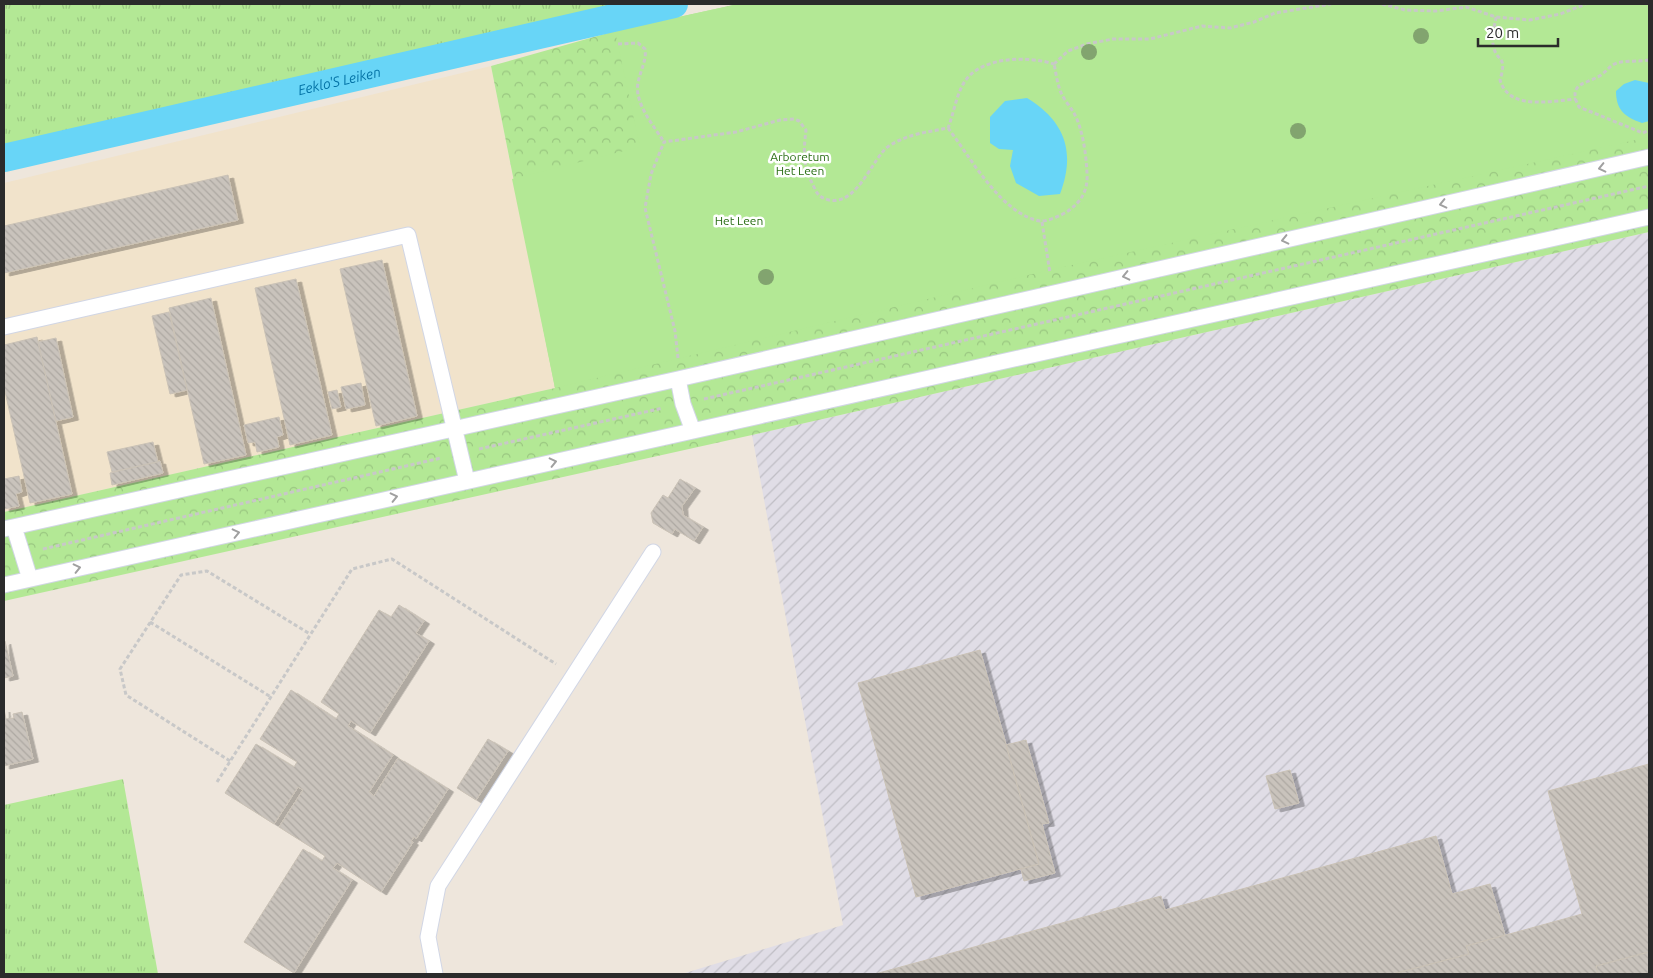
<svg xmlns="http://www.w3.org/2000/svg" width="1653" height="978" font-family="Ubuntu,sans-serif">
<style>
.industrial{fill:url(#industrial-furrows)}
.education{fill:#f1e3cb}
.grass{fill:url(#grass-tufts)}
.park{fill:url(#park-crowns)}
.garden{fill:#b3e895}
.water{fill:#68d5f7}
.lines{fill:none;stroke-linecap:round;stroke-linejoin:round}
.canal{stroke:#68d5f7;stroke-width:28}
.building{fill:url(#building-back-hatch);stroke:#cac2b6;filter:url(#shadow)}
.service-casing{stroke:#d1d6e5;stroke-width:17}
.path{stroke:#c8c8c8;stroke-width:3;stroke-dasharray:4 2.5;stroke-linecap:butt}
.service{stroke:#fff;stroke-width:15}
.tree{fill:#82a46f}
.oneway{stroke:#a0a0a0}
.labels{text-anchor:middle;stroke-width:5;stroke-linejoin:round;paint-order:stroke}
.park-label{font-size:12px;fill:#2a6e15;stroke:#fff}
.water-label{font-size:14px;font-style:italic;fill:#0473a6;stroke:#fff}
</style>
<defs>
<pattern id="industrial-furrows" width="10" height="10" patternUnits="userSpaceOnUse" patternTransform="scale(1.25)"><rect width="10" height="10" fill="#e0dde6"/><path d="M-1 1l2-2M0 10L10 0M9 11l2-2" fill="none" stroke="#c0bec5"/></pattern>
<pattern id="grass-tufts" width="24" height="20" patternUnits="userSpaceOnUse" patternTransform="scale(1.25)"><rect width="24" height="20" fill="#b3e895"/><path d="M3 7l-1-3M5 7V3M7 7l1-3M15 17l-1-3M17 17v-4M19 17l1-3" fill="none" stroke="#9ac781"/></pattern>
<pattern id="park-crowns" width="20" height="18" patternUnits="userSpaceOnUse" patternTransform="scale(1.25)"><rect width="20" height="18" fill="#b3e895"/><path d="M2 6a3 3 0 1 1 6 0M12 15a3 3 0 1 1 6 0" fill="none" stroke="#9ac781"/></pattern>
<pattern id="building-back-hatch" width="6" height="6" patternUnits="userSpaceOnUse" patternTransform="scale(1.25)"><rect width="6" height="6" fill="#c9c3bc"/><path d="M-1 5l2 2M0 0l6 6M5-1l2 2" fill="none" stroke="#ada8a2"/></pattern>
<filter id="shadow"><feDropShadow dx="5.5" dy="3" stdDeviation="0" flood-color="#0004"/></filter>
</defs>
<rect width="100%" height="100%" fill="#eee6dc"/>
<path class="industrial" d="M1649,232V974H682L843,925L752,435Z"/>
<path class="education" d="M491,66L555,388L4,512V183Z"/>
<path class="grass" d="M4,4H635L4,148Z
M123,779L158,974H4V805Z"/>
<path class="park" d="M738,4H1649V232L752,435L4,601V512L555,388L491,66L615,31Z"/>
<path class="garden" d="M738,4H1649V137L1045,271L555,388L512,179L640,147L615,31Z"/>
<path class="water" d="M1635,80L1649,83V121L1642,123C1625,117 1616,110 1616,91L1624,84Z
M1027,98C1065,121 1076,152 1060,194L1039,196L1016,183L1010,166L1013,150L999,149L990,143V117L1005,101Z"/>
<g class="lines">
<path class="canal" id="s1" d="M4,158L674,4"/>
</g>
<path class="building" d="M228,175L238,220L4,273V226Z
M382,260L417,416L376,426L340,269Z
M296,279L332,435L290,445L255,288Z
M211,298L246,455L204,464L169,308Z
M169,312L187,390L170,394L152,316Z
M37,337L72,494L30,503L4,387V345Z
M56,338L73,417L56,421L38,342Z
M361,383L365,405L346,409L341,387Z
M337,390L341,407L332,409L328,392Z
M279,417L283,435L277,437L279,447L257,452L255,442L248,443L244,425Z
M153,442L158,462L112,472L107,452Z
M160,461L163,473L112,485L110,473Z
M19,476L22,492L16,494L19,506L4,509V479Z
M680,479L695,488L682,506L683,515L703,527L694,541L675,529L672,534L653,523L651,513L663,495L668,498Z
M399,605L424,621L416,633L429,641L370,733L351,721L348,726L393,755L369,792L374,796L398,758L448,789L416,839L414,837L411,841L413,842L381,892L337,863L333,868L352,880L294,973L244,942L303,849L322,861L325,856L279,827L303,790L298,787L274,824L225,793L256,744L294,767L297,762L260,739L291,690L336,719L339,714L321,702L379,610L391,617Z
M5,641L13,676L4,678V642Z
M980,650L1039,864L916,897L858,683Z
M4,709L6,719L14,718L13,714L22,712L33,759L4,766Z
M488,739L508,751L476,800L457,788Z
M1026,740L1049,823L1042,824L1055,873L1024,881L1021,869L1039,864L1006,745Z
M1649,764V952L1596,966L1598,974H1393L1469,954L1466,946L1582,914L1548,791Z
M1290,770L1299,803L1275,809L1266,776Z
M1436,836L1452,894L1490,884L1505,935L1466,946L1469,954L1393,974H875L1161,896L1165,910Z
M1649,952V974H1598L1596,966Z"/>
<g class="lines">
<defs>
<path id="service" d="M4,327L408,235L467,481
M678,379L683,404L693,431
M14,527L30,579
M4,529L678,379L1649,157
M4,585L1649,217
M435,974L428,937L438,886L653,552"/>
</defs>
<use href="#service" class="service-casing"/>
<path class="path" d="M1382,4L1405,10L1436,11L1466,7L1496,17L1530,20L1560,14L1586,4
M1496,17C1495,25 1491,36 1493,44C1496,64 1508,53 1500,80C1509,111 1551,101 1576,99
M618,44L638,43L645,49C647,60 640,71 638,83C634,103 654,126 664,142
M1649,60C1639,62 1627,60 1617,63C1610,65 1607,71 1601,75C1588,84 1566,82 1579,107L1643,133L1649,130
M1054,64L1068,51L1087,44L1113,39H1150L1202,26L1230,28L1254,22L1275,13L1331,4
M948,128C971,158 1001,214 1040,221C1047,222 1062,215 1068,211C1082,201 1088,190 1087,173C1086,154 1083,130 1074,113C1070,106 1063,99 1060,90C1057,82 1056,73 1054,64
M1042,222L1050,273
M678,358L675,331L645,208L651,174L664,142L736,132L780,120L794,119L799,121L806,130C803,155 803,166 815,189C818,196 822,198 829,200C858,206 873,156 889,146C907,134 928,132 948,128C954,113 956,95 965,81C982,56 1029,56 1054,64
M704,399L1649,186
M479,449L663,408
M43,549L441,458
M150,622L271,697
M230,761L126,695L120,669L181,575L207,571L310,634
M217,782L352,569L392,559L556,664"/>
<use href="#service" class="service"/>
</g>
<g class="tree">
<circle cx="1421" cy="36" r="8"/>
<circle cx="1089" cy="52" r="8"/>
<circle cx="1298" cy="131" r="8"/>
<circle cx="766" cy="277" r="8"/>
</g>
<defs><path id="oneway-chevron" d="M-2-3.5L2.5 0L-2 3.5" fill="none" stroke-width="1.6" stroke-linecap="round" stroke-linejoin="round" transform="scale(1.25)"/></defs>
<g class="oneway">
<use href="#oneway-chevron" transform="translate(1602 168) rotate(167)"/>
<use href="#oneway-chevron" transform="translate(1443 204) rotate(167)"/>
<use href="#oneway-chevron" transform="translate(1285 240) rotate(167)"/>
<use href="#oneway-chevron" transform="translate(1126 276) rotate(167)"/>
<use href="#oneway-chevron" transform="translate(553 462) rotate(-13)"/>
<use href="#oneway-chevron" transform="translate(394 497) rotate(-13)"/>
<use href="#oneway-chevron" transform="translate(236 533) rotate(-13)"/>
<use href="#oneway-chevron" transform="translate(77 568) rotate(-13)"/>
</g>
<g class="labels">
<g class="park-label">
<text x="800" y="161">Arboretum<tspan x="800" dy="14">Het Leen</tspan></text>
<text x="739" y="225">Het Leen</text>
</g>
<g class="water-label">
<text dy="5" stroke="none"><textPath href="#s1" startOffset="344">Eeklo'S Leiken</textPath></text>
</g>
</g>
<rect width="1653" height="978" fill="none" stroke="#2b2b2b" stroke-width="10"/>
<path d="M1478 38v8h80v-8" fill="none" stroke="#2b2b2b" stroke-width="2.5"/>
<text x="1486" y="38" font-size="15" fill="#2b2b2b" stroke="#ffffff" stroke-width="4" paint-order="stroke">20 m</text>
</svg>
